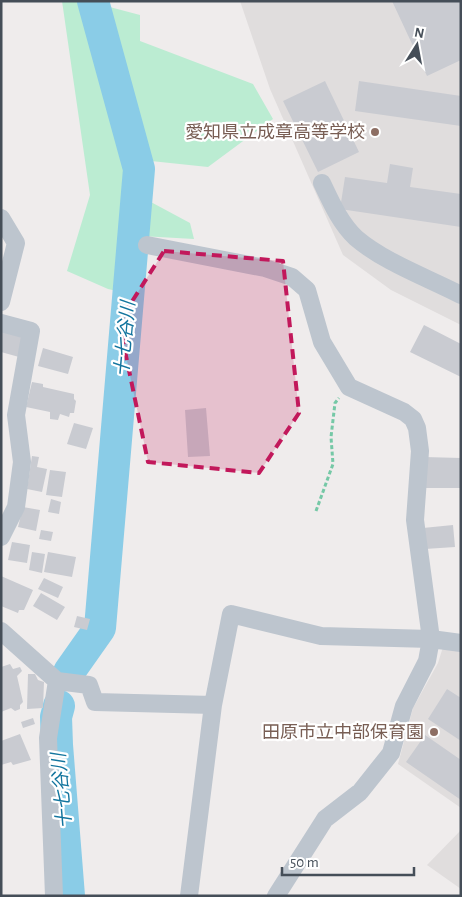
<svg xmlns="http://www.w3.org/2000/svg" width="462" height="897" font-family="'Alegreya Sans','Noto Sans JP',sans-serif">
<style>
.education{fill:#e0dddd}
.green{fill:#bbecd2}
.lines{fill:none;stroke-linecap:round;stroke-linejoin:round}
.river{stroke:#8acce7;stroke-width:32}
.building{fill:#c9cbd1}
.path{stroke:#75c8a6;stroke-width:3;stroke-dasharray:4 2.5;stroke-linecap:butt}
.street{stroke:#bdc5ce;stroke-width:18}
.marked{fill:#c2185b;fill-opacity:0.2;stroke:#c2185b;stroke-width:4;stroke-dasharray:10 6;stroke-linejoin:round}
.education-dot{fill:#8d6e63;stroke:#fff;stroke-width:2}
.labels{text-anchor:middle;stroke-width:4.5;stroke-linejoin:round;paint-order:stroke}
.education-label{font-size:18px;fill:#785e54;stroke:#fff;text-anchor:end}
.water-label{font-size:19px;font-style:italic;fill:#12759e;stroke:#fff}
</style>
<rect width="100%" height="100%" fill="#efecec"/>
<path class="education" d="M240,1H461V325L391,290L343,255L270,89Z
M443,647L461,649V808L398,764L413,708L438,663Z
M461,830V889L427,865Z"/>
<path class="green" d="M62,1H87L140,15V41L253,84L273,119L208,167L151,161L149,201L190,223L194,239L141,236L134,295L108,289L67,271L90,195Z"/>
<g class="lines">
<path class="river" d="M69,672L100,628L139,169L93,1
M59,706L56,717L57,745L69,896"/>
</g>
<path class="building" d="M392,1H461V60L427,76Z
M325,81L359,152L318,172L283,101Z
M359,81L461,96V126L355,111Z
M390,164L413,168L410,187L461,194V227L340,209L345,177L387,183Z
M424,325L461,344V377L410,352Z
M1,330L25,338L19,357L1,352Z
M43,348L73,357L68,374L38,366Z
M32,382L43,384V387L74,394V399L76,401L74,413H70L69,417L60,414L58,420L50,419V412L26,407Z
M206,408L210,456L188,457L185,410Z
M74,423L93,428L86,449L67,444Z
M32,456L39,457L37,467L47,469L42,492L27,489Z
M424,457L461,458V488H424Z
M50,470L66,472L62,497L46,495Z
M51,499L61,502L59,514L48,512Z
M23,507L40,510L36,531L18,527Z
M453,525L455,547L425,549L423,528Z
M41,530L53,532L51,541L39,539Z
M12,542L30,545L27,563L8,560Z
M32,552L45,554L42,573L29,570Z
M48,552L76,557L72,577L44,572Z
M1,576L33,590L24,610H19L18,613L1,606Z
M44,578L63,587L58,598L38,589Z
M41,593L65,607L57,620L33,606Z
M77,616L90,619L87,630L74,627Z
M10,664L13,669L20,667L22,671L17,676L23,702L20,705V709L15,711L11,708L1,712V667Z
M28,674H35L38,680L44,682L43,708L27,709Z
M447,689L461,698V741L428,719Z
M33,718L35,724L23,728L21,722Z
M20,734L31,760L13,765L11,762L1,765V741Z
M425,735L461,760V800L406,762Z"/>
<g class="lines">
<path class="path" d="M316,511L333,464L331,437L335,403L339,398"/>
<path class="street" d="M322,183C331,202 340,223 356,238C384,262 428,278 461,295
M1,218L16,243L1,302
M147,245L265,268L292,277L307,290L322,342L349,387L404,412L413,419L417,428L420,451L415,520L431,639L427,661L404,706L391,753L360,792L325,819L276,896
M1,323L31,331L16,415L22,462L16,507L1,537
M1,631L57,681L48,738L54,896
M57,681L89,685L95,702L213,705
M189,896L213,705L231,614L321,636L431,639L461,643"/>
</g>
<path class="marked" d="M164,251L283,261L299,413L259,473L148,462L119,322Z"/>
<g class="education-dot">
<circle cx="375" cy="132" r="5"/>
<circle cx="434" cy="732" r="5"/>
</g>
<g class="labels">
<g class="education-label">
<text x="365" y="138">愛知県立成章高等学校</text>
<text x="424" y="738">田原市立中部保育園</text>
</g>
<g class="water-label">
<text transform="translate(124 339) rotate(-85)" y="7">十七谷川</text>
<text transform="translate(61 791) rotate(-95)" y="7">十七谷川</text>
</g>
</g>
<rect width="462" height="897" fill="none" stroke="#454e58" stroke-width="5"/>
<g transform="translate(417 45) rotate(11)" stroke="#ffffff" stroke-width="4" paint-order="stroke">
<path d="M0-4L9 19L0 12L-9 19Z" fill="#454e58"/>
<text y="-8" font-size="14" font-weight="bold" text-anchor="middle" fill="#454e58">N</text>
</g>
<path d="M282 867v8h132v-8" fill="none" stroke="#454e58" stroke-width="2.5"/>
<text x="290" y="867" font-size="15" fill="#454e58" stroke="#ffffff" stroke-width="4" paint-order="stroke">50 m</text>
</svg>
